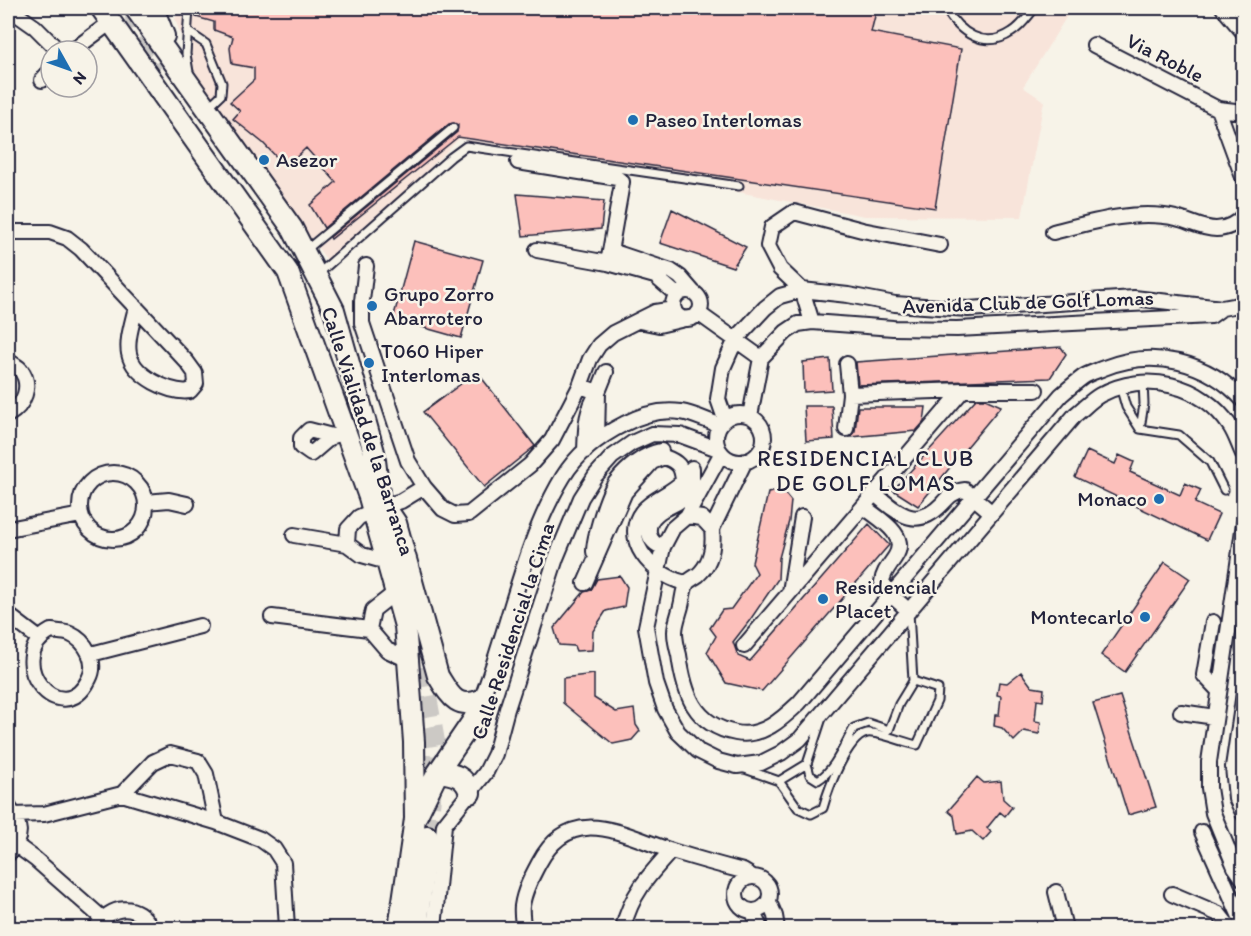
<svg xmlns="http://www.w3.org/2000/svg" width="1251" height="936" font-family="Itim,sans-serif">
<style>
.built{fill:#f8e4da}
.building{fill:#fcc0bb;stroke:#22223b;stroke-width:1.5}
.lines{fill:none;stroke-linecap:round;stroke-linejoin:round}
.secondary-tunnel{stroke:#ccc9c5;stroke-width:20;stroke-dasharray:20 10;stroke-linecap:butt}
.lane-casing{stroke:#22223b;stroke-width:11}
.street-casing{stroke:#22223b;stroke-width:18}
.secondary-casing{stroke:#22223b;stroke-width:24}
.lane{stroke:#f7f3e8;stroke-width:7}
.street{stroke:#f7f3e8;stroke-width:14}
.secondary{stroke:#f7f3e8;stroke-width:20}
.poi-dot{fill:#1f6fb2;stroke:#f7f3e8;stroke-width:2}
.labels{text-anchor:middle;stroke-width:5;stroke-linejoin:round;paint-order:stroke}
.street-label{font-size:21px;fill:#22223b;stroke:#f7f3e8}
.poi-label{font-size:21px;fill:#22223b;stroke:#f7f3e8;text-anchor:start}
.neighbourhood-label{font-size:22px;letter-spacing:1.5px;fill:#22223b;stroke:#f7f3e8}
</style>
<rect width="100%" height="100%" fill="#f7f3e8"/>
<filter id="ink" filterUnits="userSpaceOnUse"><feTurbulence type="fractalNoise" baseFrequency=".0167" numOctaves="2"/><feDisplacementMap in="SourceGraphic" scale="12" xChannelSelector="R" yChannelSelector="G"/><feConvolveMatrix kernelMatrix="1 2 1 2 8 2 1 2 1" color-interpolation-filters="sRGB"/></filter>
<g filter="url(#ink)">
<path class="built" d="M180,8H1072L1023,87L1044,101L1022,217L865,216L459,139L331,266L196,78L175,19Z"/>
<path class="building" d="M199,8H877L871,32L961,49L935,208L458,137L331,239L330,237L457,132L458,125L454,123L449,124L324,228L310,205L336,182L306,148L286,167L263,143L233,119L240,111L230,102L254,80V68L232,64L230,48L233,37L214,30V22L196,17Z
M517,194L604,201L601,229L523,236Z
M672,209L746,247L733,267L660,243Z
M414,241L483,260L461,338L393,319Z
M1061,347L1066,354L1050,378L858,385L856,362Z
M830,359L832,390L804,392L803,362Z
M477,372L535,446L484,487L423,412Z
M976,399H985L1001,406L918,506L893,490Z
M804,406H832L834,439L806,441Z
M858,407H926L924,422L916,431L850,437L855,431Z
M1087,451L1115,464L1119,455L1134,462L1130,472L1180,495L1185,483L1201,490L1195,503L1219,514L1207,540L1075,477Z
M782,490L791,501L789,521L779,558L778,579L750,620L733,642L738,656L750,661L869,524L889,545L762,691L726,683L707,652L716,636L710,628L722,610L731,609L757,573L752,563L768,493Z
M1165,562L1190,579L1125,672L1101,655Z
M620,576L627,587L624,607L606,611L593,631L592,650L576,651L574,646L559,645L554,628L584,592L591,590L597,579Z
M1021,672L1032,687L1044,689L1043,701L1037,700L1035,721L1041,722L1039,734L1024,731L1014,741L1002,728L994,726L995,715H999L1001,696L997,695L999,682L1007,683Z
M594,674V698L616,712L634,709L636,725L640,731L632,740L613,744L563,703V678Z
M1120,696L1156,807L1128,815L1093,703Z
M977,777L984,783L1001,781L1003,799L1012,807L1005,816L1000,812L987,828L991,832L983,841L972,831L957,834L954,816L948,811Z"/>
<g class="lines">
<path class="secondary-tunnel" d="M134,8C135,32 147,49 159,69
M411,608L436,747L427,836"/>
<defs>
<path id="lane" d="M189,8L186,54L189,72
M945,8C959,32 984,51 1012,32C1022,26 1028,16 1035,8
M187,31L206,44L222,83L221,95L207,108
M306,250L453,128
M318,274L451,157L466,146L739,186
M1120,386L1126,407L1140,429L1179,435L1210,462L1224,490
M1140,429L1144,404L1143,382
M909,612L913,681
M742,768L779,781L798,808L811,814L823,808C828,790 847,737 867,733C876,731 906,743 917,745L937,701L938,689L913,681L899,704L889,730L868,723L854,728C844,745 835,770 818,780L810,775L807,764
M779,781L807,764L822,718"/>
<path id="street" d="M8,8L35,27L59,51
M1223,8L1244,33
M1094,45L1218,109L1244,112
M72,51L111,22
M42,80L51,70
M1218,109L1244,180
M518,162L617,178L622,182L621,189L608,263
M8,232H50L67,238L81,249L187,362L195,373L196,384L190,391C177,393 165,388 154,382C118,362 128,341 136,307
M1053,232C1092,222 1136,209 1176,218C1189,221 1202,229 1216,229C1227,229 1237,223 1244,215
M537,250L608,263L655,276L677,295
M611,251L671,271L680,277L693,292
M366,266L362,301V323L408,461L424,487L443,509L455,515L469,514L530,465L552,440L580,386L590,359L599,345L613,333L655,312L674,309
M673 305a14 14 0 1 1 28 0a14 14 0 1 1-28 0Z
M698,313L761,358
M639,321L659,325L689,318
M812,322L802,290L780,269L768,246L772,227L794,212L862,230L940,245
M8,361C11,363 17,366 20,369C33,385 24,406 8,415
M580,386L598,392C585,413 586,427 585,451
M850,394L963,390
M716 438a24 24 0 1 1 48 0a24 24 0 1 1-48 0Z
M750,416L761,358L786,332L798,324L812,322L893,328L957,329L1211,316L1222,308
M725,419L718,399L723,368L736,339L765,308L780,296L802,290L848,295L895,304L968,309L1134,298L1222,308L1244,304
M846,429L850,394L847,364
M332,436L311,454L301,447V438L309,430L332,436L347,433
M597,440L598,392L606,372
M721,454L687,516L673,528L663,547L646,627L656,683L665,709L678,732L698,751L718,761L737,766L761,763L781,753L800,739L1075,415C1083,409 1091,400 1100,395C1145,370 1202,384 1230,426C1236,435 1239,446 1244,456
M745,461L712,529C714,546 711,563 698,575C695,577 689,580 687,583C683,589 683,599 681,606C679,614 675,624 675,632C675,640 677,648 679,655C684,693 694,725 736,733C762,738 782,719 799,703L1061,395C1068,389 1075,383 1083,377C1089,373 1097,371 1104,368C1153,348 1208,361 1244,401
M80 506a33 33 0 1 1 66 0a33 33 0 1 1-66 0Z
M875,494C898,513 916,531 942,504C949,496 954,491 965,490L992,513
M146,502L169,500L187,504
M385,506L401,501L424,487
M864,507C879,519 910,535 895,557C890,565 883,572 882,582L891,595L909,611
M373,511L359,517L348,529L347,544L362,555L387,562
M687,516L702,518L712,529
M1244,523L1209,762V788L1213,813L1235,867L1244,880
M8,529L81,515
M294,535L347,544
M663,547C647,543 644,525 657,514C663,508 672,506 678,502C684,498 688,493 692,488V468
M594,552C594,537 607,494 616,482C627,468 644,454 661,451
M585,583L625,492L652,462L664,457C678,462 682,466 683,481C671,494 647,501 639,516C623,546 659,579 687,583
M396,592L373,610L369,629L387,650L408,660
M790,592L802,517
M8,615L37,637
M272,617L369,629
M1213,622L1204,675L1219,691
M51,631C57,632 64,632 70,634C86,641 98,662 89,679C62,734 0,659 51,631Z
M744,646L963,390H1036
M91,654L200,626
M1244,693L1233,767L1236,798L1244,815
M481,700C509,628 523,543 563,477C577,454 600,436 624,424C641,415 661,409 681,412C694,414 707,421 720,425
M1181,712L1215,717
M122,794L153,762L170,754L198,761L206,774L216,822
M8,806C21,824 24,837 8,854
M14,815L44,814L122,794L216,822L260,839L274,849L283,863L287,928
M1202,832L1241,919V926L1237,928
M16,845L35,859L102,918
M736 894a17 17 0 1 1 34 0a17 17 0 1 1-34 0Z
M1056,892L1065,928
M1172,894L1219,914L1230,928
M769,902L775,916L777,928
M753,912L760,928
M96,928C110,905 138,901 151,928
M434,928L444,825L486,772L495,754L507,709L556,558L581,498L595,476L612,457L632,443L652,434L680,435L718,449
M523,928C523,921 521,913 522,906C524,891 532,876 539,863C571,802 623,835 672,851C695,858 719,865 743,871L753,877
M623,928C631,895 648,876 671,851"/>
<path id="secondary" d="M101,8L288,272L369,497L405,626L408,660L414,742L415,819L399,928
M135,8L292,228L334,310L374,452L380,502
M153,8L164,36
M378,496L396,523L438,676C450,695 456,710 481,700
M438,772C455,774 465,776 470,793
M417,815L438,772L474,719L481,700
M417,928L427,836"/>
</defs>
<use href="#lane" class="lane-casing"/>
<use href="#street" class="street-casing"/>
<use href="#secondary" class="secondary-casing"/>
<use href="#lane" class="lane"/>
<use href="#street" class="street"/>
<use href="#secondary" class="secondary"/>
</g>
</g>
<g class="poi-dot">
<circle cx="633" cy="120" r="6"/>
<circle cx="264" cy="160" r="6"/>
<circle cx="372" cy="306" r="6"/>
<circle cx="369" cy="363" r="6"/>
<circle cx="1159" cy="499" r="6"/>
<circle cx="823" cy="599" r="6"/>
<circle cx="1145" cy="617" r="6"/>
</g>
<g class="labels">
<g class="street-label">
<text transform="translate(1165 58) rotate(27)" y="7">Via Roble</text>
<text transform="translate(1028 302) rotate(-2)" y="7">Avenida Club de Golf Lomas</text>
<text transform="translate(368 431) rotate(72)" y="7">Calle Vialidad de la Barranca</text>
<text transform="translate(513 631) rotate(-72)" y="7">Calle Residencial la Cima</text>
</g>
<g class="poi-label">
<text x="645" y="127">Paseo Interlomas</text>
<text x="276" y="167">Asezor</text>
<text x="384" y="301">Grupo Zorro<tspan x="384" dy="24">Abarrotero</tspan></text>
<text x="381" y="358">T060 Hiper<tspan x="381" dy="24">Interlomas</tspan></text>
<text x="1147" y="506" text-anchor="end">Monaco</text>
<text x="835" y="594">Residencial<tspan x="835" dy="24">Placet</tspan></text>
<text x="1133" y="624" text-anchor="end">Montecarlo</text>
</g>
<g class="neighbourhood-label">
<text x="866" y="466">RESIDENCIAL CLUB<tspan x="866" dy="25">DE GOLF LOMAS</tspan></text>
</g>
</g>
<rect width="1251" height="936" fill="none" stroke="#f7f3e8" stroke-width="30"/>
<rect x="15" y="15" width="1221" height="906" fill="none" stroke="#22223b" stroke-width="2" filter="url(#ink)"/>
<g transform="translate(69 69) rotate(130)"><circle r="28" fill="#f7f3e8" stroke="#a29fa3" stroke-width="1.5"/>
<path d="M0-4.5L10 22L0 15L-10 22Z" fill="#1f6fb2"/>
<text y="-9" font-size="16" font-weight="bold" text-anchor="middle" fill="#22223b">N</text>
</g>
</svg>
